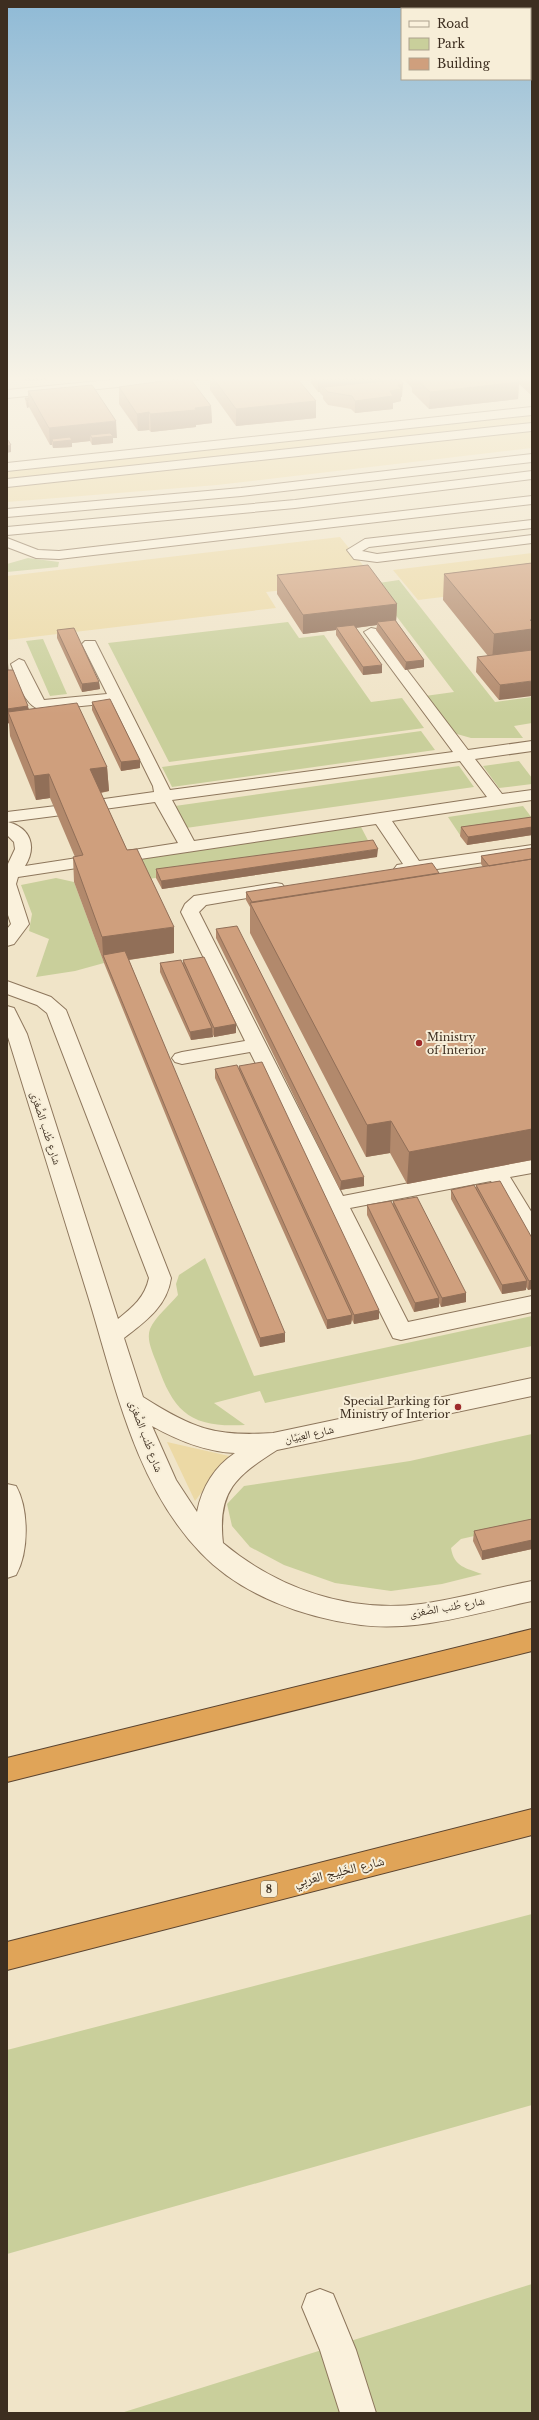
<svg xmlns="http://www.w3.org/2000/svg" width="539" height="2420" font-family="'Libre Baskerville','Noto Naskh Arabic',serif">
	<rect width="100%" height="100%" fill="#f0e4c8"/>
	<path fill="#c9cf9b" d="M28 558 59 562 58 567 7 572V564Z
		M399 580 495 702 532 697V723L514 726 523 738H471L450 732 425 696 454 692 372 584Z
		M288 622 299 638 324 635 371 702 402 698 424 728 169 762 108 643Z
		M43 639 67 694 50 696 26 641Z
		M421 731 435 750 172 787 162 767Z
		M519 761 532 778V784L499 788 483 766Z
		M459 766 474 787 186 828 175 806Z
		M523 806 532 818V824L460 835 448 817Z
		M361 827 372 848 141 880 132 859Z
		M56 878 74 882 104 963 75 971 36 977 49 939 29 931 32 914 21 885Z
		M205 1258 254 1376 532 1316V1346L265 1403 260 1391 214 1403 245 1425C191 1428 174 1413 157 1364 153 1353 146 1340 150 1329 155 1317 170 1305 178 1295L176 1284 179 1275Z
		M532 1434V1523L461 1539 451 1548C454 1567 466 1568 482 1574L442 1584 391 1591 335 1583 284 1565 250 1547 232 1526 227 1504 244 1486 410 1461Z
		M532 1914V2105L7 2254V2050Z
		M532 2284V2413H121Z"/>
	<path fill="#ecd9a5" d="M532 415V448L217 485 7 502V469Z
		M340 537 375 580 266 592 276 608 7 640V576Z
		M532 553V586L418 600 393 570Z
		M167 1442 229 1456 195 1501Z"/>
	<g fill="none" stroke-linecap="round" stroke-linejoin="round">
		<g stroke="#8d765c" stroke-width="2">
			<path id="minor" d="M162 375H205L199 379 7 398V390Z
				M532 407V415L7 471V463Z
				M532 423V431L7 487V479Z
				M532 454V462L241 496 7 517V509L241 488Z
				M532 471V479L295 508 7 535V527L295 500Z
				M532 496V504L59 559 36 558 7 547V538L38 550 59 551Z
				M532 520V528L369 547 362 551 377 554 532 535V543L377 562 354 559 347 550 365 539Z
				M371 628 376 629 468 750 532 741V751L475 759 502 794 532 790V800L392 821 419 861 532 845V855L403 874 397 873 394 869 397 865 403 864 376 824 120 862 114 861 111 857 114 853 178 843 155 802 97 810 91 809 88 805 91 801 97 800 154 792 153 786 112 703 41 710C23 705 18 680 11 664L19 659 24 661 44 700 107 694 82 644 85 641H95L170 790 453 752 364 632ZM460 761 487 797 194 841 172 800Z
				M56 806 62 807 65 811 62 815 8 822C31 828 37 847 25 866L77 858 83 859 86 863 83 867 77 868 18 877 16 884 29 924 14 944 7 946V929L11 924 7 912V866L15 849 14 842 7 835V812Z
				M276 883 282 884 285 888 282 892 206 905 199 912 343 1196 532 1159V1173L510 1177 532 1213V1238L524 1236 491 1181 350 1208 408 1322 532 1296V1312L401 1340 393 1338 250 1052 182 1064 175 1062 172 1058 175 1054 182 1052 245 1041 181 912 185 904 194 896Z
				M7 981 51 997 66 1010 171 1278C167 1306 146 1321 124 1338L143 1397C192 1428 214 1437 273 1433L532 1378V1396L277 1450C236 1476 217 1491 223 1543 278 1589 349 1613 421 1604 458 1599 495 1588 532 1581V1601C475 1613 419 1632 361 1625 304 1618 241 1595 201 1553 135 1485 115 1384 88 1296 61 1209 34 1121 7 1034V1006L14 1008 27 1034 118 1319C133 1307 145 1297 149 1278L47 1013 37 1005 7 994ZM152 1426C177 1440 206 1452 235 1453 214 1467 202 1487 197 1512L176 1480Z
				M7 1484 16 1486C29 1509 29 1552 16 1575L7 1578Z
				M320 2289 333 2294 356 2350 376 2413H340L320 2350 302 2307 307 2294Z"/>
		</g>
		<g stroke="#5b4430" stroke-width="2">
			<path id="highway" d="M532 1629V1651L7 1782V1758Z
				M532 1809V1835L7 1970V1942Z"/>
		</g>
		<use href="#minor" fill="#faf1dc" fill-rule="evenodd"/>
		<use href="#highway" fill="#e0a458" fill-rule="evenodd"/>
	</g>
	<path fill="#b2896c" d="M7 375H51V379L25 381 23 376Z
		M210 375H294L316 401V418L236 426 210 390Z
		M308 375H381V381L402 397H401V401L393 403V409L355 413 351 409 328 405 323 399V396L320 393V392H318L311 383V380L308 377Z
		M400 375H532V396L519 384 518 399 429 409 412 392V388Z
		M179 381 211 406 212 423 196 425V427L151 432 149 430 138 431 119 404V387Z
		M28 391 117 438H113V443L92 445 90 441 72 443V447L53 448 52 445H50L29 407 27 408 26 404 25 398H28Z
		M532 563 499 700 476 672 477 657 488 656 443 600 444 574Z
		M277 575 397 604 396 621 424 660V667L405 670 376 630 377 625 356 628 382 673 363 675 336 635V630L303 634 277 594Z
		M57 630 99 682 100 689 82 692 57 638Z
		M8 670 29 709 107 767 109 791 101 793 174 953 129 960 285 1342 260 1347 104 963 74 882 73 857H75L50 798 36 800 10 736 9 723 7 724Z
		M92 702 140 760V768L121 771 92 710Z
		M532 817V835L467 845 460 836 461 827Z
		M532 848V1160L407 1184 390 1153 366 1157 250 933V907L246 900V892L439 874 483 867 481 864V856Z
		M377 857 162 889 156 878V869Z
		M216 929 364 1186 340 1190 216 938Z
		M183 960 236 1033 214 1037 212 1032 213 1037 191 1040 160 972V963L183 965Z
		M239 1066 379 1310V1319L354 1324 352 1320 351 1324 327 1329 215 1078V1069L239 1070Z
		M500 1181 532 1289 528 1290 526 1287V1290L502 1294 451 1199V1190L476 1189V1185Z
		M393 1201 466 1293V1302L441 1307 439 1303V1307L414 1312 367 1215V1205H393Z
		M532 1519V1549L482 1560 473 1541 474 1531Z"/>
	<path fill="#916f58" d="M7 375H23V376L7 377Z
		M25 375H51V379L25 381Z
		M369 375H381V385L321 387 320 392H318V380Z
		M519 382 518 399 429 409 430 392Z
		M403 384 402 397H401V401L393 403V409L355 413V401L390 391 398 385Z
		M27 401H28L29 407 27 408Z
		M316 401V418L236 426V409Z
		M211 406 212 423 196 425V427L151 432 150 414Z
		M149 412V430L138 431 137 414Z
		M116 421 117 438H113V443L92 445V438L90 435V441L72 443V447L53 448V442L52 439V445H50L49 428Z
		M11 445V452L7 453V446Z
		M397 604 396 623 377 622V625L338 630 336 627V630L303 634V615Z
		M530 620H532V655L492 661 494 634Z
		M424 660V667L405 670 406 662Z
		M8 663 9 678H7V664Z
		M382 665V673L363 675V667Z
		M532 681V696L499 700 500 685Z
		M99 682 100 689 82 692V684Z
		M28 706 30 721 8 712 9 723 7 724V709Z
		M140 760V768L121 771V762Z
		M107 767 109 791 92 794 90 769Z
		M49 774 50 798 36 800 34 776Z
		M532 827V835L467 845 468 837Z
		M378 849 377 857 162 889 161 881Z
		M174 927V953L107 963 103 955 102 937Z
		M236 1024V1033L214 1037V1028Z
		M212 1028 213 1037 191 1040 190 1032Z
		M391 1121 390 1153 366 1157 367 1125Z
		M532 1129V1160L407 1184 409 1152Z
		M364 1177V1186L340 1190 341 1181Z
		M532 1280V1289L528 1290 529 1281Z
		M527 1281 526 1290 502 1294V1285Z
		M466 1293V1302L441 1307 442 1298Z
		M439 1298V1307L414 1312 415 1303Z
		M379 1310V1319L354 1324V1315Z
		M352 1315 351 1324 327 1329V1320Z
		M285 1333V1342L260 1347V1338Z
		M532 1540V1549L482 1560V1551Z"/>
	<path fill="#cf9f7d" stroke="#916f58" d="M211 375H294L316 401 236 409Z
		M314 375H369L318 380Z
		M417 375H511L519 382 430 392 413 376Z
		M524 375H532V383Z
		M177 379 179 381 191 380 211 406 195 408 196 410 150 414 149 412 137 414 119 387Z
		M400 379 403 384 398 385 401 389 390 391 393 396 355 401 352 396 328 392 323 387Z
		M383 380 384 381 323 387V390L321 387Z
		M92 385 116 421 49 428 28 391Z
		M25 398H28V401H27Z
		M110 433 113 436 92 438 90 435Z
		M70 437 72 440 53 442 52 439Z
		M7 440H8L11 445 7 446Z
		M532 563V620H530L532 622V629L494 634 444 574Z
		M368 565 397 604 303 615 277 575Z
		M395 620 424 660 406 662 377 622Z
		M354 625 382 665 363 667 336 627Z
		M74 628 99 682 82 684 57 630Z
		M532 650V681L500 685 477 657Z
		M7 670H13L28 706 7 709Z
		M110 699 140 760 121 762 92 702Z
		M77 703 107 767 90 769 127 850 137 849 174 927 102 937 73 857 83 855 49 774 34 776 8 712Z
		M532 817V827L468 837 461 827Z
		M373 840 378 849 161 881 156 869Z
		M532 848V859L489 866 481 856Z
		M532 859V1129L409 1152 391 1121 367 1125 250 903Z
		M432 863 439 873 252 902 246 892Z
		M237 926 364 1177 341 1181 216 929Z
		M125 951 285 1333 260 1338 103 955Z
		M204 957 236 1024 214 1028 183 960Z
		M181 960 212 1028 190 1032 160 963Z
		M262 1062 379 1310 354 1315 239 1066Z
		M237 1065 352 1315 327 1320 215 1069Z
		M500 1181 532 1238V1280L529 1281 476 1185Z
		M474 1185 527 1281 502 1285 451 1190Z
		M417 1197 466 1293 442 1298 393 1201Z
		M391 1201 439 1298 415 1303 367 1205Z
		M532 1519V1540L482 1551 474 1531Z"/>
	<linearGradient id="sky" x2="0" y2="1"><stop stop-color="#8fbad6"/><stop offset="0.53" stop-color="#f8f3e6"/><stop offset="1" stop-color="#f8f3e6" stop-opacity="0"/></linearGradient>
	<rect width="539" height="714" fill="url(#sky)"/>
	<g fill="#9e2a2b" stroke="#f7eed8" stroke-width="1.5">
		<circle cx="419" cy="1043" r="4"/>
		<circle cx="458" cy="1407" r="4"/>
	</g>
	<g text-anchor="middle" stroke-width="4" stroke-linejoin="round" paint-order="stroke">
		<rect fill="#f7eed8" stroke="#756857" stroke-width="1" x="261" y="1881" width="16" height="16" rx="3"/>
		<g font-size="10" font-weight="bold" fill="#3d2e20">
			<text x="269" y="1893">8</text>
		</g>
		<g font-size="11" fill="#3d2e20" stroke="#f7eed8" text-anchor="start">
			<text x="427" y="1041">Ministry<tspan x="427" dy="13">of Interior</tspan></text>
			<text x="450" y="1405" text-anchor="end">Special Parking for<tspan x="450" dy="13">Ministry of Interior</tspan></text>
		</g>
		<g font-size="11" fill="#3d2e20" stroke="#f7eed8">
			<text transform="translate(46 1128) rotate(72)" y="4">شارع طُنب الصُّغرَى</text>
			<text transform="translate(309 1434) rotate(-12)" y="4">شارع العِبَيَّان</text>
			<text transform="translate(146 1436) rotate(69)" y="4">شارع طُنب الصُّغرَى</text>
			<text transform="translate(447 1607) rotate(-10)" y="4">شارع طُنب الصُّغرَى</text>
		</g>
		<g font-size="13" fill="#3d2e20" stroke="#f7eed8">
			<text transform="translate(339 1871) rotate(-14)" y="5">شارع الخَلِيج العَربِي</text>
		</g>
	</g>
	<rect width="539" height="2420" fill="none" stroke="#3d2e20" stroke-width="16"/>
	<rect x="401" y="8" width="130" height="72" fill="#f7eed8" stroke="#ada18e"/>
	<rect x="409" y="21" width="20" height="6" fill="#faf1dc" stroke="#ada18e"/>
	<text x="437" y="28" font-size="12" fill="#3d2e20">Road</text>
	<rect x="409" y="38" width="20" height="12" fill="#c9cf9b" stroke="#ada18e"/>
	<text x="437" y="48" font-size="12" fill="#3d2e20">Park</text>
	<rect x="409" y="58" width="20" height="12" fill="#cf9f7d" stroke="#ada18e"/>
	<text x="437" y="68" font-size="12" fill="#3d2e20">Building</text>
</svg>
